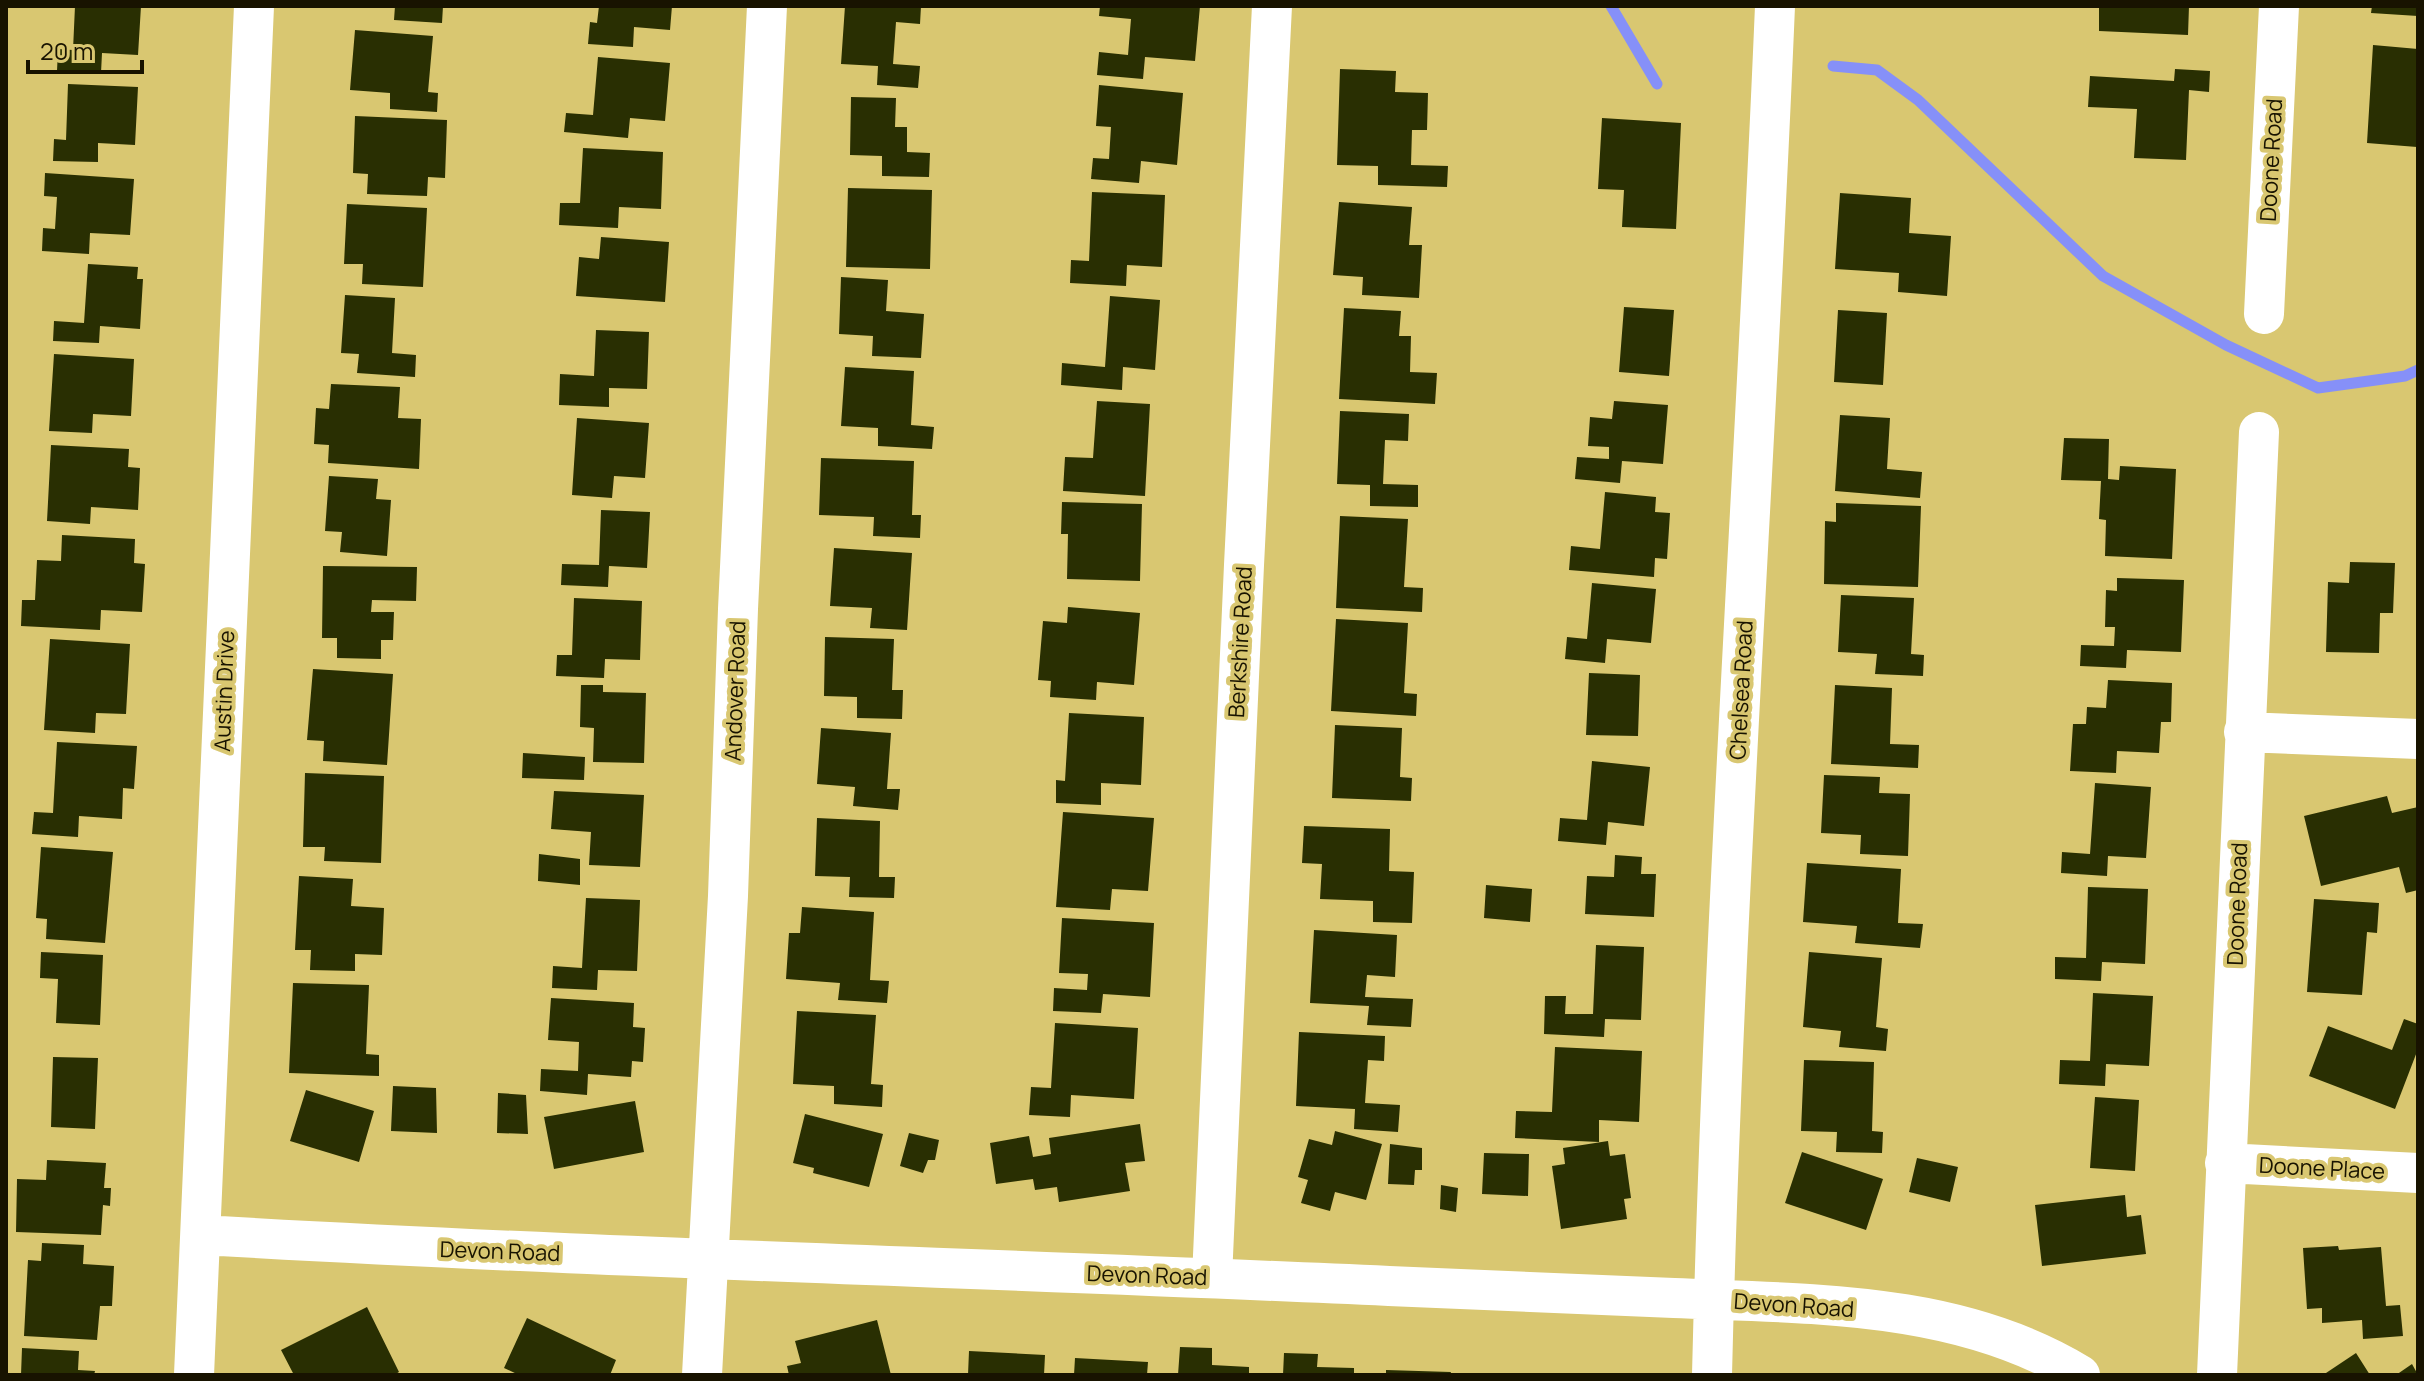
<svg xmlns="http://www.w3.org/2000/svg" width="2424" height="1381" font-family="Manrope,sans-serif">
	<rect width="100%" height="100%" fill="#d9c771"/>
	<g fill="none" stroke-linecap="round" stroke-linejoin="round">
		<path stroke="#8690f8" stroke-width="11" d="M1611 6 1657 84
			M1833 66 1877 70 1918 100 2103 276 2226 345 2318 388 2405 376 2418 370"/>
	</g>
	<path fill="#292f02" d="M75 6H141L138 55 102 53 101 73 57 71 58 49 73 50Z
		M395 6H443L442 23 394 20Z
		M599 6H672L670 30 634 27 633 47 588 44 590 22 597 23Z
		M845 6H921L920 24 896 22 893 64 920 66 918 88 877 85 878 66 841 64Z
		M1100 6H1200L1195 61 1145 57 1143 79 1097 75 1099 52 1128 55 1131 19 1099 16Z
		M2099 6H2189L2188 35 2099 31Z
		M2372 6H2418V16L2371 13Z
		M355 30 433 36 428 92 438 93 437 112 390 109V93L350 90Z
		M2373 45 2418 49 2417 147 2367 143Z
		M598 57 670 63 665 121 630 118 628 138 564 132 566 113 593 115Z
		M1340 69 1396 71 1395 92 1428 93 1427 130H1412L1411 165 1448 166 1447 187 1378 185V166L1337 165Z
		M2175 69 2210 71 2209 92 2189 90 2186 160 2134 158 2137 109 2088 107 2090 76 2174 81Z
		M68 84 138 87 135 145 98 143V162L53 161 54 139 66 140Z
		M1099 85 1183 93 1177 165 1141 161 1139 183 1091 179 1093 158 1109 159 1111 127 1096 126Z
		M851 97 896 98 895 127H907V152L930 153 929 177 882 176V156L850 155Z
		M355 116 447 120 445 178 428 177 427 196 367 194 368 174 353 173Z
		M1602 118 1681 123 1676 229 1622 227 1624 190 1598 189Z
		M583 148 663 152 661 209 619 207 618 228 559 225 560 203H580Z
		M45 173 134 179 130 235 90 233 89 254 42 251 43 228 55 229 57 197 44 196Z
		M848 188 932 190 930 269 846 267Z
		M1092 192 1165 195 1162 267 1127 265 1126 286 1070 283 1071 260 1089 261Z
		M1840 193 1911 198 1909 233 1951 236 1947 296 1898 292 1899 273 1835 269Z
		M1339 202 1412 207 1409 245H1422L1419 298 1362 295 1363 277 1333 275Z
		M347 204 427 208 423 287 362 284 363 264H344Z
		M601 237 669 242 665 302 576 296 579 257 599 259Z
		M88 264 138 267 137 279H143L140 329 100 326 99 343 53 341 54 321 84 323Z
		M841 277 888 280 886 311 924 314 921 358 872 356 873 336 839 334Z
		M345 295 395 298 392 353 416 355 415 377 357 373 359 354 341 353Z
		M1110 296 1160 300 1155 370 1123 367 1122 390 1061 385 1062 363 1105 367Z
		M1624 307 1674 310 1669 376 1619 372Z
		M1344 308 1401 311 1399 336H1411L1410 372 1437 373 1435 404 1339 399Z
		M1838 310 1887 313 1883 385 1834 382Z
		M596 330 649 332 647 389 609 388V407L559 405 560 374 594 376Z
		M54 354 134 359 131 416 93 414 92 433 49 431Z
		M845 367 914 371 911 425 934 427 932 449 878 446V428L841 426Z
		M331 384 400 387 398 418 421 419 419 469 328 463 329 445 314 444 316 408 329 409Z
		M1097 401 1150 404 1145 496 1063 491 1065 457 1093 458Z
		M1614 401 1668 405 1663 464 1622 461 1620 483 1575 479 1577 457 1609 459V447L1588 446 1590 417 1612 419Z
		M1340 411 1409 414 1408 441 1385 440 1383 484 1418 485V507L1370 506V485L1337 484Z
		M1840 415 1890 418 1887 469 1922 472 1920 498 1835 491Z
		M577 418 649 423 645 478 614 476 612 498 572 495Z
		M2064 438 2109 439 2108 479 2119 480 2120 466 2176 469 2172 559 2105 556 2106 520 2099 519 2101 481 2061 480Z
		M51 445 129 449 128 467 140 468 138 510 91 507 90 524 47 521Z
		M821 458 914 461 912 515H921L920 538 873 536 874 517 819 515Z
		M329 476 378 479 376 499 391 500 387 556 340 552 342 532 325 531Z
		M1605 492 1656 497 1655 512 1670 513 1667 559 1655 558 1654 577 1569 570 1571 546 1600 549Z
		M1062 502 1142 504 1140 581 1067 579 1068 534H1061Z
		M1836 503 1921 506 1918 587 1824 584 1825 521 1836 522Z
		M601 510 650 512 647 568 609 566 608 587 561 585 562 564 599 565Z
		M1340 516 1408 519 1404 587 1423 588 1422 612 1336 608Z
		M62 535 135 539 134 563 145 564 142 612 101 610 100 630 21 626 22 600H35L37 560 61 561Z
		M834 548 912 553 907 630 870 628 872 608 830 606Z
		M2350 562 2395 563 2393 613H2380L2379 653 2326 652 2328 582 2349 583Z
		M323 566 417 567 416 601 372 600 371 612H394L393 640H381V659L337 658V638H322Z
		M2117 578 2184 580 2181 652 2127 650 2126 668 2080 666 2081 645 2114 646 2115 627H2105L2106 590 2117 591Z
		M1592 583 1656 589 1651 643 1607 639 1605 663 1565 659 1567 637 1587 639Z
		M1841 595 1914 598 1911 654 1924 655 1923 676 1875 674 1877 654 1838 652Z
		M574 598 642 601 640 660 605 659 604 678 556 676 557 655H572Z
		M1068 607 1140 613 1134 685 1097 682 1096 700 1050 697 1051 681 1038 680 1043 621 1067 623Z
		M1336 619 1408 623 1404 693 1417 694 1416 716 1331 711Z
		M825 637 894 639 892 690H903L902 719 857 718V697L824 696Z
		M50 639 130 644 126 714 96 713 95 733 44 730Z
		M313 669 393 674 387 765 323 761 324 741 307 740Z
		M1589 673 1640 675 1638 736 1586 735Z
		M2108 680 2172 683 2171 722H2161L2159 753 2117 751 2116 773 2070 771 2073 724H2086L2087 707 2106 708Z
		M581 685H603V692L646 693 644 763 593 762 594 728 580 727Z
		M1835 685 1892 688 1890 744 1919 745 1918 768 1831 764Z
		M1069 713 1144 717 1141 785 1101 783V805L1056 803V780L1065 781Z
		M1335 725 1402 728 1400 777 1412 778 1411 801 1332 798Z
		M821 728 891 733 887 789H900L898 810 853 806 855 787 817 784Z
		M57 742 137 746 134 789 123 788 122 819 79 816 78 837 32 834 34 812 53 813Z
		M523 753 585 757 584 780 522 778Z
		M1592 761 1650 767 1644 826 1608 822 1606 845 1558 841 1560 818 1587 820Z
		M305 773 384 776 381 863 324 861 325 847H303Z
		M1824 775 1880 777 1879 793 1910 794 1908 856 1860 854 1861 835 1821 833Z
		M2095 783 2151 787 2146 858 2108 856 2107 876 2061 873 2062 852 2090 854Z
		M554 791 644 795 640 867 589 865 591 832 551 829Z
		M2387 796 2392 813 2418 807V890L2406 893 2399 867 2321 886 2304 816Z
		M1063 812 1154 818 1148 891 1112 889 1110 910 1056 907Z
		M817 818 880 821 879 877H895L894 898 849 897 850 877 815 876Z
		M1304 826 1390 829 1389 871 1414 872 1412 923 1373 922V901L1320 899 1322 864 1302 863Z
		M41 847 113 852 105 943 46 939 47 919 36 918Z
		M539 854 580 859V885L538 881Z
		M1615 855 1642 857 1641 874H1656L1654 917 1585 914 1587 876 1614 877Z
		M1807 863 1901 869 1898 923 1923 924 1920 948 1855 943 1857 926 1803 922Z
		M299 876 353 879 351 906 384 908 382 955 355 954V971L310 970 311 950H295Z
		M1486 885 1532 889 1530 922 1484 918Z
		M2088 887 2148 889 2145 964 2102 962 2101 981 2055 979V957L2086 958Z
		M586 898 640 900 637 971 598 970 597 990 552 988 553 966 582 968Z
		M2314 899 2379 903 2377 933 2367 932 2362 995 2307 992Z
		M802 907 874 912 870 980 889 981 887 1003 838 1000 840 983 786 979 789 933H800Z
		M1062 918 1154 923 1150 997 1103 994 1101 1013 1053 1011 1054 988 1087 990 1088 974 1059 973Z
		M1314 930 1397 935 1395 977 1367 975 1365 997 1413 999 1411 1027 1367 1025 1369 1006 1310 1003Z
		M1596 945 1644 947 1641 1020 1605 1019 1604 1037 1544 1034 1545 996H1566L1565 1014H1593Z
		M41 952 103 955 100 1025 56 1023 58 979 40 978Z
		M1809 952 1882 958 1876 1027 1888 1029 1886 1051 1839 1047 1841 1031 1803 1027Z
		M293 983 369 985 366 1054 379 1055V1076L289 1073Z
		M2093 993 2153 996 2149 1066 2106 1064 2105 1086 2059 1084 2060 1060 2090 1061Z
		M551 998 634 1003 633 1027 645 1028 643 1062 632 1061 631 1077 588 1074 587 1095 540 1091 541 1069 578 1071 579 1042 548 1040Z
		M797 1011 876 1015 871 1084 883 1085 882 1107 834 1104V1086L793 1084Z
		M2404 1019 2418 1024V1049L2395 1109 2309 1076 2328 1026 2392 1050Z
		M1055 1023 1138 1028 1134 1099 1071 1095 1070 1117 1029 1115 1031 1087 1051 1088Z
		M1299 1032 1385 1036 1384 1061 1368 1060 1365 1103 1400 1105 1398 1132 1354 1129 1355 1109 1296 1106Z
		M1555 1047 1642 1051 1639 1122 1599 1120V1142L1515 1138 1516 1111 1552 1112Z
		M53 1057 98 1058 95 1129 51 1127Z
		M1804 1060 1874 1062 1872 1131 1883 1132 1882 1153 1836 1152 1837 1132 1801 1131Z
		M393 1086 436 1088 437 1133 391 1131Z
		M306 1090 374 1111 359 1162 290 1141Z
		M498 1093 526 1095 528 1134 497 1133Z
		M2095 1097 2139 1100 2135 1171 2090 1168Z
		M635 1101 644 1152 554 1169 544 1117Z
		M805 1114 883 1134 869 1187 813 1173 814 1168 793 1163Z
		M1140 1124 1145 1161 1125 1163 1130 1191 1059 1202 1057 1187 1035 1190 1033 1179 996 1184 990 1143 1029 1136 1033 1157 1051 1154 1049 1138Z
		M1335 1131 1382 1144 1366 1200 1335 1192 1330 1211 1301 1203 1308 1180 1298 1177 1309 1139 1332 1145Z
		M909 1133 939 1140 935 1160H928L923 1173 900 1166Z
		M1608 1141 1610 1156 1625 1154 1631 1198 1624 1199 1627 1219 1561 1229 1552 1166 1565 1164 1563 1148Z
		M1390 1144 1422 1148V1170H1415L1414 1185 1388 1184Z
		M1802 1152 1883 1179 1866 1230 1785 1203Z
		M1484 1153 1529 1154 1528 1196 1482 1194Z
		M1917 1158 1958 1167 1950 1202 1909 1192Z
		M47 1160 106 1163 104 1188H111L110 1206 103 1205 101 1235 16 1232 17 1179 46 1180Z
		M1441 1185 1458 1188 1456 1212 1440 1209Z
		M2125 1195 2127 1217 2141 1215 2146 1254 2042 1266 2035 1205Z
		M42 1243 84 1245 83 1264 114 1266 112 1306H100L97 1340 24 1336 28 1260 41 1261Z
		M2338 1246 2339 1250 2381 1247 2386 1306 2400 1305 2403 1336 2363 1339 2362 1320 2322 1323V1308L2307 1309 2303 1248Z
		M367 1307 399 1372 394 1375H294L281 1350Z
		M527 1318 616 1360 610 1375H519L504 1368Z
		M877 1320 891 1375H789L787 1366 801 1363 795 1341Z
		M1180 1347 1212 1348V1365L1249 1367V1375H1178Z
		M22 1348 79 1351 78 1370 95 1371 94 1375H21Z
		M969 1351 1045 1355 1044 1375H968Z
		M1284 1353 1318 1354 1317 1367 1354 1368V1375H1283Z
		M2356 1353 2370 1375H2323Z
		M1075 1358 1148 1362 1147 1375H1074Z
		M2412 1364 2418 1375H2396Z
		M1386 1370 1451 1372 1450 1375H1386Z"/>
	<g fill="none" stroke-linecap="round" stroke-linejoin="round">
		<path stroke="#fff" stroke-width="40" d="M2264 314 2279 6
			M2244 732 2418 739
			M2225 1163 2418 1173
			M202 1235C597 1258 994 1268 1389 1286 1484 1290 1579 1294 1674 1298 1812 1304 1959 1301 2080 1375
			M1212 1278 1244 565 1272 6
			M194 1375 254 6
			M702 1375 728 896 738 609 767 6
			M1712 1375C1723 918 1756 462 1775 6
			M2217 1375 2259 432"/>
	</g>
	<g text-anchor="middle" stroke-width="8" stroke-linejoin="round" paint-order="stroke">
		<g font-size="22" fill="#181300" stroke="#d9c771">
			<text transform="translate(2271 160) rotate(-87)" y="8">Doone Road</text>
			<text transform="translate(1240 642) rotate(-87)" y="8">Berkshire Road</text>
			<text transform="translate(1741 690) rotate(-87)" y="8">Chelsea Road</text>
			<text transform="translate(224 691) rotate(-88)" y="8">Austin Drive</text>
			<text transform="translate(735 691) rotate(-88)" y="8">Andover Road</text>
			<text transform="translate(2237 904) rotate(-88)" y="8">Doone Road</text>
			<text transform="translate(2322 1168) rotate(3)" y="8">Doone Place</text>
			<text transform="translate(500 1251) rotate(2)" y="8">Devon Road</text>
			<text transform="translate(1147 1275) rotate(2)" y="8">Devon Road</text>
			<text transform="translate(1794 1305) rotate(4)" y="8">Devon Road</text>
		</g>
	</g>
	<rect width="2424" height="1381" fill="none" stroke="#181300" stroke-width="16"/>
	<path d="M28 60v12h114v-12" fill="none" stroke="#181300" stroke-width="4"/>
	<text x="40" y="60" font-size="24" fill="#181300" stroke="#d9c771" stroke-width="6" paint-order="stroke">20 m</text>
</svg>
